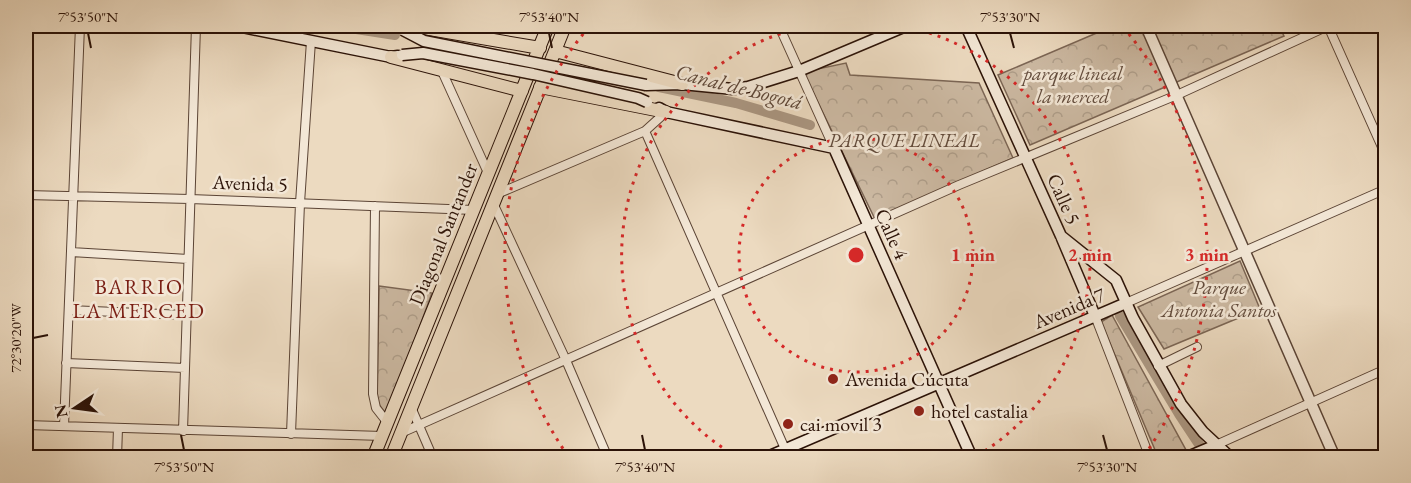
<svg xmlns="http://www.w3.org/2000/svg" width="1411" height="483" font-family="'EB Garamond',serif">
	<defs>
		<pattern id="park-crowns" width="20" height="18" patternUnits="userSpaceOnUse" patternTransform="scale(1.5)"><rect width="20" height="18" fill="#cbb8a1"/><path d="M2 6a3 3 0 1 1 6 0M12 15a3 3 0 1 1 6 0" fill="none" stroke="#ae9d89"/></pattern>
	</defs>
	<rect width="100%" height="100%" fill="#ecdac0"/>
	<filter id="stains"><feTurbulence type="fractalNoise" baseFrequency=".00333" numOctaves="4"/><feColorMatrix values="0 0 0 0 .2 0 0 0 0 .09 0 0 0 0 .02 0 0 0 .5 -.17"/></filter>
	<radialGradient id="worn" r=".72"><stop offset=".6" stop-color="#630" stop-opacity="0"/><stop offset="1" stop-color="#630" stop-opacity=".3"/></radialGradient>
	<path fill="url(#park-crowns)" stroke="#7b6554" stroke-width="1.5" d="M1113 26H1279L1284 36 1030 145 998 75Z
		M846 63 850 75 979 83 1013 158 875 219 803 72Z
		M1240 261 1260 309 1164 349 1138 307Z
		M379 286 432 293 387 415 377 402Z
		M1112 315 1186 450 1169 457H1158L1101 322Z"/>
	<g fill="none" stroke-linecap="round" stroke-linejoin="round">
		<path stroke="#aa9681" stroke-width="10" d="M337 26 395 35
			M659 87 736 103 810 125
			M1120 316 1179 414 1208 458"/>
		<g stroke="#5b4435" stroke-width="10">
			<path id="minor" d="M779 26 834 148
				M1328 26 1386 156
				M441 69 489 175
				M645 131 789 458
				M497 194 645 131 666 112
				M26 195 190 199 474 210
				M493 203 565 358 608 458
				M375 206 373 394 376 408 387 422
				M71 252 188 259
				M1126 303 1386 189
				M69 310 186 315
				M1095 316 1150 458
				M66 363 185 368
				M1158 366 1197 347
				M411 407 433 458
				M26 425 382 436
				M64 426 80 26
				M183 431 196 26
				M401 433 959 185 1177 95 1328 26
				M291 434 300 203 311 41
				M1216 445 1386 369
				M117 458 118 428"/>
		</g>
		<g stroke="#5b4435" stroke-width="13">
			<path id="tertiary" d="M1146 26 1335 458"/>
		</g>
		<g stroke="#2b1207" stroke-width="13">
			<path id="secondary" d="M237 26 391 57 398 56
				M966 26 1061 236 1095 316
				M646 85 682 84 733 89 748 87 799 71 906 26
				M659 108 666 112 834 148 972 458
				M1061 236 1116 280 1133 318 1181 404 1203 432 1231 458
				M765 458 1126 303
				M1185 458 1216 445"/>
		</g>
		<g stroke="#2b1207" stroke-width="14">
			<path id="primary" d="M412 26 540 48
				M555 51 682 84
				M391 57 522 91
				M540 87 666 112
				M373 458 548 26
				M391 458 565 26"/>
		</g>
		<use href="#minor" stroke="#f3e7d6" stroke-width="8"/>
		<use href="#tertiary" stroke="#f3e7d6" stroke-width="10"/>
		<use href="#secondary" stroke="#f3e7d6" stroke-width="10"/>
		<use href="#primary" stroke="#ecdac0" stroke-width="12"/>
		<g stroke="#2b1207" stroke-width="13" stroke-linecap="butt">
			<path id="secondary-bridge" d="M403 30 424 41 646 85
				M402 55 423 53 533 74 638 98 647 102"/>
		</g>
		<use href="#secondary-bridge" stroke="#f3e7d6" stroke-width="10"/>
	</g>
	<path fill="none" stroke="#2b1207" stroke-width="2" d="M88 33 91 48M549 33 552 48M1010 33 1014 48M33 338 48 335M181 435 184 450M642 435 645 450M1103 435 1107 450"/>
	<g fill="none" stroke="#d62828" stroke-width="3" stroke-dasharray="3 6">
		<circle cx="856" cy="255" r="117"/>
		<path d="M737 457A234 234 0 0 1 809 26M903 26A234 234 0 0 1 975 457"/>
		<path d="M568 456A351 351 0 0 1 589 27M1123 27A351 351 0 0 1 1144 456"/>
	</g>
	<g fill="#8f2418" stroke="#f3e7d6" stroke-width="2">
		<circle cx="833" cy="379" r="6"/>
		<circle cx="919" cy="411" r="6"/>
		<circle cx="788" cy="424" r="6"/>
	</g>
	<g text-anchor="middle" stroke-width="5" stroke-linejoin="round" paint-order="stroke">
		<g font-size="20" font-style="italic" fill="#634c3d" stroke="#f3e7d6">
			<text x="1073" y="80">parque lineal<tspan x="1073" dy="23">la merced</tspan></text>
			<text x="904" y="147">PARQUE LINEAL</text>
			<text x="1219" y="294">Parque<tspan x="1219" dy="23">Antonia Santos</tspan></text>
		</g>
		<g font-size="20" fill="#2b1207" stroke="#f3e7d6">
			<text transform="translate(250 183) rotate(2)" y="7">Avenida 5</text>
			<text transform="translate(1064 199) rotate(66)" y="7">Calle 5</text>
			<text transform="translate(443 234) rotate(-68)" y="7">Diagonal Santander</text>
			<text transform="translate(892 234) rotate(66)" y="7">Calle 4</text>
			<text transform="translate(1069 308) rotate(-23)" y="7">Avenida 7</text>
		</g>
		<g font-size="20" fill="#2b1207" stroke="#f3e7d6" text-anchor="start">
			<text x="845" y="386">Avenida Cúcuta</text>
			<text x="931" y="418">hotel castalia</text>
			<text x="800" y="431">cai movil 3</text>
		</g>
		<g font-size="21" font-style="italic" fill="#5e4738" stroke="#f3e7d6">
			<text transform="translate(739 87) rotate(14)" y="7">Canal de Bogotá</text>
		</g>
		<g font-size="21" letter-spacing="1.5" fill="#7a1f14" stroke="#f3e7d6">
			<text x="139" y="294">BARRIO<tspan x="139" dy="24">LA MERCED</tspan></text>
		</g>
	</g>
	<circle cx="856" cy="255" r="9" fill="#d62828" stroke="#f3e7d6" stroke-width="3"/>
	<g font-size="18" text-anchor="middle" font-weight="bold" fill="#d62828" stroke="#f3e7d6" stroke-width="5" stroke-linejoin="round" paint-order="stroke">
		<text x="973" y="261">1 min</text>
		<text x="1090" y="261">2 min</text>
		<text x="1207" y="261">3 min</text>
	</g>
	<rect width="1411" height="483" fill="none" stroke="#ecdac0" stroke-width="66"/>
	<g transform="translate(75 408) rotate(257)" stroke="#f3e7d6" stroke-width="4.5" paint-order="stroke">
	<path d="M0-4.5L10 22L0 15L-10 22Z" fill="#2b1207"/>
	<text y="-9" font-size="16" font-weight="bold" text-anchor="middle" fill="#2b1207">N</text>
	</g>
	<rect x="33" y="33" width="1345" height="417" fill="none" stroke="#2b1207" stroke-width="2"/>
	<g font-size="15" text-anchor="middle" fill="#2b1207">
		<text x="88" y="22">7°53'50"N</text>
		<text x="549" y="22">7°53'40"N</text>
		<text x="1010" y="22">7°53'30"N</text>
		<text transform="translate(16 338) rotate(-90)" y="5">72°30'20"W</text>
		<text x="184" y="472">7°53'50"N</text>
		<text x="645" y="472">7°53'40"N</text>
		<text x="1107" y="472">7°53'30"N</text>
	</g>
	<rect width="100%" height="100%" filter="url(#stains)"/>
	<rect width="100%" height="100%" fill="url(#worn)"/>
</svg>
